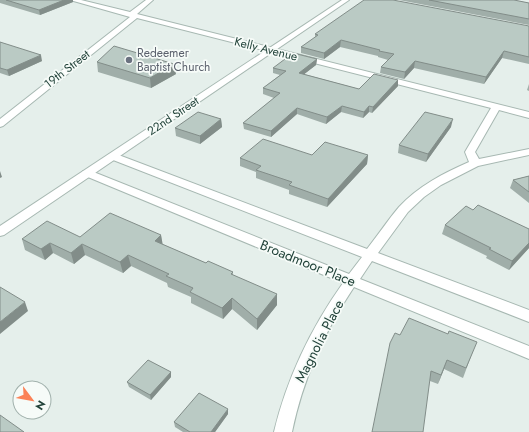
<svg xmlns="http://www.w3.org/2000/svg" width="529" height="432" font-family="Jost,sans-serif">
	<rect width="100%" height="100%" fill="#e5efeb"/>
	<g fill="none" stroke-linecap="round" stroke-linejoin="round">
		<g stroke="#a7b8b2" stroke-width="2">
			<path id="minor" d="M70 0H81L130 12 146 0H153L137 14 529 112V118L499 110 475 152 479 159 529 149V155L478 166 441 185 424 197 408 212 378 253 529 310V322L372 261 360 279 529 346V359L354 287C324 332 303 379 292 432H274C287 378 311 328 343 283L83 175 82 173 83 171H91L349 274 362 257 108 158 107 156 112 153 116 154 367 249C378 235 388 220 399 207 418 186 444 173 469 162L465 152 491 108 137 18 3 126 0 127V119L130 17Z"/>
		</g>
		<g stroke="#a7b8b2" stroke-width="2">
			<path id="tertiary" d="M342 0H349L4 235 0 236V226Z"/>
		</g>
		<use href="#minor" fill="#fff" fill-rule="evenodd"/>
		<use href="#tertiary" fill="#fff" fill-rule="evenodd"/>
	</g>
	<path fill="#a0aea9" d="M0 0H73V2L40 15 0 3Z
		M399 0H514L529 3V25Z
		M529 26V64L502 58 484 84 414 68 404 79 380 73 381 67 388 60 378 57V56L340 47 324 59 301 53V47L315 38V34Z
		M0 42 42 61 9 76 0 73Z
		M317 59 316 65 304 74 359 89 398 80V86L372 113 369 112 363 118 341 112 326 124 297 114 271 137 244 129 243 123 274 98 263 94V88L280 75 273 73V68Z
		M97 62 176 74 151 88 98 72Z
		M529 84V91L527 90Z
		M221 119 222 127 200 144 176 136 175 128Z
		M451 127 426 162 398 153 399 145Z
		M312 155H368L367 164 327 207 289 194V190L256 178V172L240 166V158Z
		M529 176V203L510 188 513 180Z
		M473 210 529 229V248L509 270 486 258 487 256 442 234 445 225Z
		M161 235 162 244 206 263 233 272V275L277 305 257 330 232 309 223 319 191 303V297L168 287 167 283 131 266 123 273 85 255 74 264 53 253 45 260 25 250 22 239 80 237Z
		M400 335 473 351 463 378 444 369 438 384 430 381Z
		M171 372V377L151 400 129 387 127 382Z
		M228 414 215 432H183L175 427 174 422Z"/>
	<path fill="#828d89" d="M64 0H73V2L40 15 39 10Z
		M341 40 340 47 324 59V53Z
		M504 51 502 58 484 84 486 77Z
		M41 55 42 61 9 76 7 70Z
		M317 59 316 65 298 79 299 73Z
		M415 61 414 68 404 79 405 72Z
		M174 64 176 74 151 88 150 78Z
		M398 80V86L372 113 373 107Z
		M342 106 341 112 326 124 327 117Z
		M369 106V112L363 118 364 112Z
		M297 108V114L271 137V131Z
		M221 119 222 127 200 144V136Z
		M453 119 451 127 426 162 428 154Z
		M368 155 367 164 327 207 328 199Z
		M0 171 2 177 0 178Z
		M161 235 163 246 155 241Z
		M50 243 53 253 45 260 41 249Z
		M529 243V248L509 270 512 261Z
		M82 244 85 255 74 264 71 253Z
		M128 255 131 266 123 273 120 262Z
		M277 294V305L257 330V319Z
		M232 298V309L223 319 222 308Z
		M25 302 28 311 0 334V322Z
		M447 360 444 369 438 384 441 375Z
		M171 372V377L151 400 150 395Z
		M228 409V414L215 432H211Z"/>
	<path fill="#bacac4" stroke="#828d89" d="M6 0H64L39 10Z
		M364 0H393L529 26V57L504 51 486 77 415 61 405 72 381 67 394 54 379 51 380 50 341 40 324 53 301 47 318 35 315 34Z
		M429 0H514L529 3V19Z
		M0 42 41 55 7 70 0 68Z
		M114 46 174 64 150 78 97 62Z
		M293 53 317 59 299 73 359 89 374 74 398 80 373 107 369 106 364 112 342 106 327 117 297 108 271 131 243 123 280 93 263 88 286 71 273 68Z
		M198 112 221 119 200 136 175 128Z
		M425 112 453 119 428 154 399 145Z
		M263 139 312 155 325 142 368 155 328 199 289 185 292 182 256 170 261 166 240 158Z
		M529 176V192L513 180Z
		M478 205 529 229V243L512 261 489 249 491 248 445 225 466 206 473 210Z
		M110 213 161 235 155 241 206 263 208 261 233 272 231 274 277 294 257 319 232 298 222 308 190 292 193 288 166 276 169 274 128 255 120 262 82 244 71 253 50 243 41 249 22 239 47 221 80 237Z
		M0 287 25 302 0 322Z
		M409 318 448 334 449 331 477 342 466 368 447 360 441 375 431 371 423 432H372L390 343 395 333 400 335Z
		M148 360 171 372 150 395 127 382Z
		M199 393 228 409 211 432H190L174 422Z
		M0 415 24 432H0Z"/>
	<circle fill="#6b7280" stroke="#f6fbf8" stroke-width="1.5" cx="129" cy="60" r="4"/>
	<g text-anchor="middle" stroke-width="3.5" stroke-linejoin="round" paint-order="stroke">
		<g font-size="12" fill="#22433a" stroke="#f6fbf8">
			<text transform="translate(266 49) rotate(14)" y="4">Kelly Avenue</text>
			<text transform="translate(67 69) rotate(-38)" y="4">19th Street</text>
			<text transform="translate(173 116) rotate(-34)" y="4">22nd Street</text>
		</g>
		<g font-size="12" fill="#5b616d" stroke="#f6fbf8" text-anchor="start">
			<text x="137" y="57">Redeemer<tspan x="137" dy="14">Baptist Church</tspan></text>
		</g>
		<g font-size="14" fill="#22433a" stroke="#f6fbf8">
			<text transform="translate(308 263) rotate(22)" y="5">Broadmoor Place</text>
			<text transform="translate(319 341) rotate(-63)" y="5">Magnolia Place</text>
		</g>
	</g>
	<g transform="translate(32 400) rotate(122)"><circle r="19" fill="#f6fbf8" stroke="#a1b1ac"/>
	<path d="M0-3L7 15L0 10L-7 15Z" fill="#fb8257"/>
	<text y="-6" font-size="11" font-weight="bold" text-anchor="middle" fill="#22433a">N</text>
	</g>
</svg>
